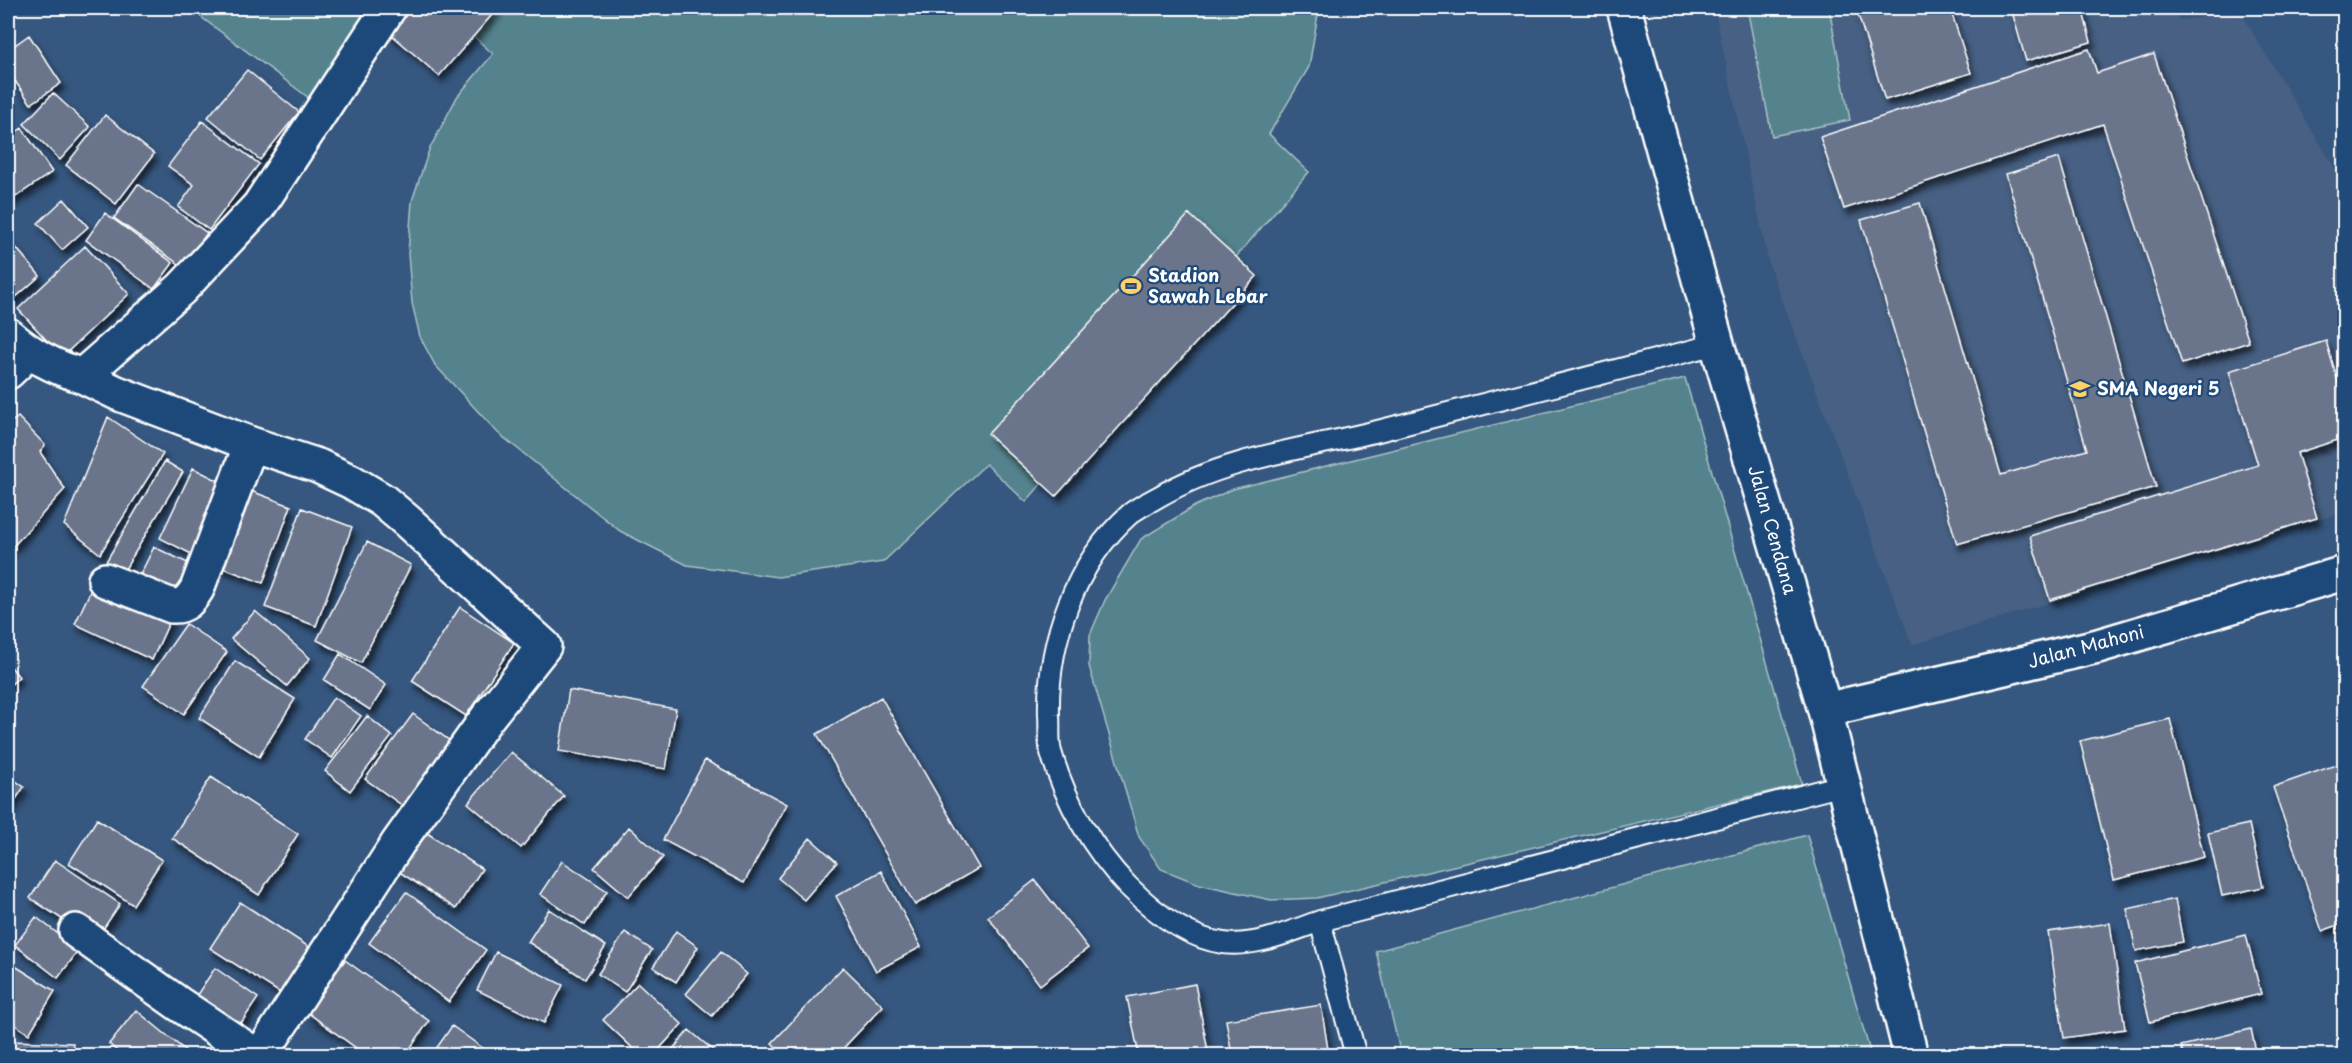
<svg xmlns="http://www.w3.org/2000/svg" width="2352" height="1063" font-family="'Playpen Sans',sans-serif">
	<defs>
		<filter id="shadow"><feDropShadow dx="3.5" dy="6" stdDeviation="3" flood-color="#0009"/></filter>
	</defs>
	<rect width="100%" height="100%" fill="#36577f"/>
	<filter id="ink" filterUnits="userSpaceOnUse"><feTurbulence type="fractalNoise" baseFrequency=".0167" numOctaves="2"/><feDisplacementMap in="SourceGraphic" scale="12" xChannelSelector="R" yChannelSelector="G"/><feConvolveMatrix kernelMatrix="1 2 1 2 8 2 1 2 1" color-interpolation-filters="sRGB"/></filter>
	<g filter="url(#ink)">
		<path fill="#466083" d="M1714 8H2173L2179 20 2241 13 2344 183V512L1912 645 1769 265Z"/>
		<path fill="#54838d" stroke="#aac1c6" stroke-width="1.5" d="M189 8H379L309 98Z
			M443 8H1319L1309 67 1269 134 1309 172 1026 502 986 464 883 562 778 577 687 565 620 531 498 433 435 365 420 337 412 303 408 254 412 201 429 150 457 97 493 54Z
			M1747 8H1829L1850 120 1772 136Z
			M1685 378 1802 784 1317 898 1271 900 1199 884 1161 869 1139 837 1089 666 1090 635 1105 600 1141 539 1195 506 1233 489Z
			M1807 835 1871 1055H1401L1376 951Z"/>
		<path fill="#6b748c" stroke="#fff" stroke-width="1.5" filter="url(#shadow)" d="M401 8H498L439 76 384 28Z
			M1856 8H1950L1971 73 1885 100Z
			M2011 8H2082L2091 42 2026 61Z
			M29 35 61 83 31 104 8 71V50Z
			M2089 49 2097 73 2154 54 2249 342 2182 364 2103 124 1844 209 1820 137Z
			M247 70 299 112 260 160 208 117Z
			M53 93 90 127 60 160 24 124Z
			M105 115 154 154 116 204 66 165Z
			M202 121 259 164 209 230 178 207 194 185 168 166Z
			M22 128 52 172 8 202V138Z
			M2059 158 2156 487 1957 544 1861 220 1920 203 2001 475 2087 450 2006 174Z
			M138 184 207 233 183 267 114 218Z
			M64 199 88 227 62 250 38 223Z
			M105 213 173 263 154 289 86 240Z
			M1189 214 1257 276 1056 496 988 434Z
			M8 238 40 276 8 304Z
			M85 246 129 294 62 357 18 309Z
			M2326 341 2344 402V438L2297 453 2317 518 2050 600 2030 536 2258 465 2229 371Z
			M18 417 45 445 40 452 65 489 8 552V422L10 423Z
			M108 417 163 454 100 554 64 525Z
			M165 461 183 472 121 576 104 565Z
			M193 468 233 488 199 558 160 538Z
			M243 488 291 506 263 583 215 565Z
			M302 508 352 527 316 626 265 607Z
			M367 542 411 565 361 663 317 640Z
			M154 547 192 565 174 602 136 583Z
			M95 581 172 616 152 660 75 624Z
			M460 607 514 643 466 716 412 681Z
			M255 611 310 658 287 686 231 639Z
			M186 624 227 652 184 714 143 686Z
			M340 654 386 685 370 710 324 680Z
			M235 661 295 699 259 757 199 718Z
			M8 663 19 677 8 687Z
			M569 690 676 709 666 769 559 751Z
			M334 697 361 716 332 758 305 739Z
			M881 697 979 868 915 905 817 734Z
			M413 714 450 741 403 806 365 779Z
			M367 716 392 736 350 791 325 771Z
			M2170 719 2204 857 2114 880 2080 741Z
			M511 752 564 796 521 848 468 803Z
			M705 760 787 804 744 883 663 840Z
			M2344 762V923L2322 931 2273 787Z
			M8 775 24 787 8 811Z
			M211 777 298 834 259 895 172 838Z
			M97 819 162 860 133 905 69 863Z
			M2249 824 2263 887 2222 896 2208 833Z
			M629 827 663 857 628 897 594 868Z
			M424 831 482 869 456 909 398 871Z
			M810 838 837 862 804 900 778 878Z
			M55 860 120 904 95 941 30 898Z
			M562 861 607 891 585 925 540 894Z
			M881 871 921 947 876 971 836 896Z
			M1035 880 1088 948 1040 985 988 917Z
			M406 892 486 950 449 1002 369 943Z
			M2175 899 2183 942 2136 951 2127 909Z
			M240 902 309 947 280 993 210 948Z
			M549 909 606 946 585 979 528 942Z
			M36 917 79 950 58 978 15 945Z
			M2110 923 2125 1029 2064 1038 2048 932Z
			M676 931 698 947 676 982 653 967Z
			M625 932 652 950 625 992 598 974Z
			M2246 935 2261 994 2150 1022 2135 963Z
			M496 952 563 985 544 1023 477 990Z
			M721 952 747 974 712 1016 686 994Z
			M345 960 429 1021 405 1056H367L307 1012Z
			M12 964 55 991 29 1034 8 1020V971Z
			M843 967 883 1006 836 1056H785L772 1043Z
			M215 968 258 998 233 1035 190 1005Z
			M638 983 682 1024 653 1056H641L603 1020Z
			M1195 984 1209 1056H1139L1127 997Z
			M1321 1005 1329 1056H1232L1226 1020Z
			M136 1010 192 1056H123L109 1044Z
			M452 1026 494 1056H431Z
			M2251 1029 2257 1056H2184L2181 1046Z
			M689 1030 720 1056H667Z
			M9 1041 73 1043 72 1056H9Z"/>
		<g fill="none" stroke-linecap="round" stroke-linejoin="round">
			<g stroke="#fff" stroke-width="24">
				<path id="lane" d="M1717 344C1604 373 1491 403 1378 431 1304 449 1224 458 1158 497 1149 502 1139 507 1131 513 1075 562 1047 642 1049 715 1050 727 1048 741 1051 752 1065 801 1093 850 1128 886 1153 911 1186 938 1223 943 1257 947 1288 932 1320 921L1843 785
					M1320 921 1356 1056"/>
			</g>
			<g stroke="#fff" stroke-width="38">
				<path id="street" d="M8 335C31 355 52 366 82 376L181 289 259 206 389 8
					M8 372 28 353
					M82 376 117 393 251 444 318 466 352 482 382 500 407 521 544 646 487 718 398 843 260 1056
					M105 580 172 606C185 607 190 600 197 589L251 444
					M76 931 179 1004 257 1056"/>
			</g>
			<g stroke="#fff" stroke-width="38">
				<path id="secondary" d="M1825 710 2098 646 2344 573"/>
			</g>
			<g stroke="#fff" stroke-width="38">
				<path id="primary" d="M1624 8 1717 344 1825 710 1911 1056"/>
			</g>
			<use href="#lane" stroke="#1f4a7a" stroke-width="20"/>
			<use href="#street" stroke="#1f4a7a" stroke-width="33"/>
			<use href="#secondary" stroke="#1f4a7a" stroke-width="33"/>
			<use href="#primary" stroke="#1f4a7a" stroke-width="33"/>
		</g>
	</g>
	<defs>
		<g id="stadium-bare" transform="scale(1.62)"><path d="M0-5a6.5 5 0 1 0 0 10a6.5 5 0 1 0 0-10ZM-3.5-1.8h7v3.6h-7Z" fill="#ffd166" stroke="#1f4a7a" stroke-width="2.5" paint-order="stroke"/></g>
		<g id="school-bare" transform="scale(1.62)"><path d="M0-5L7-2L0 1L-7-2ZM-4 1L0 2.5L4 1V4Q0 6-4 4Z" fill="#ffd166" stroke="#1f4a7a" stroke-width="2.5" paint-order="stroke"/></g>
	</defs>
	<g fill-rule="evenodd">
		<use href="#stadium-bare" x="1131" y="286"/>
		<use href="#school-bare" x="2080" y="389"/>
	</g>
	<g text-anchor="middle" stroke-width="4.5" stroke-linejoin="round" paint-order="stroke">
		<g font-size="18" font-weight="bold" fill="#fff" stroke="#1f4a7a" text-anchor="start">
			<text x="1148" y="282">Stadion<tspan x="1148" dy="21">Sawah Lebar</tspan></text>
			<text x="2097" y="395">SMA Negeri 5</text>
		</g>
		<g font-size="18" fill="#fff" stroke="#1f4a7a">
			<text transform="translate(1772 530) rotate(74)" y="6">Jalan Cendana</text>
			<text transform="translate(2086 647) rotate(-15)" y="6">Jalan Mahoni</text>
		</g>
	</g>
	<rect width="2352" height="1063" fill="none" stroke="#1f4a7a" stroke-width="30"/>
	<rect x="15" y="15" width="2322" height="1033" fill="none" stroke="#fff" stroke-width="2" filter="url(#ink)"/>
</svg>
